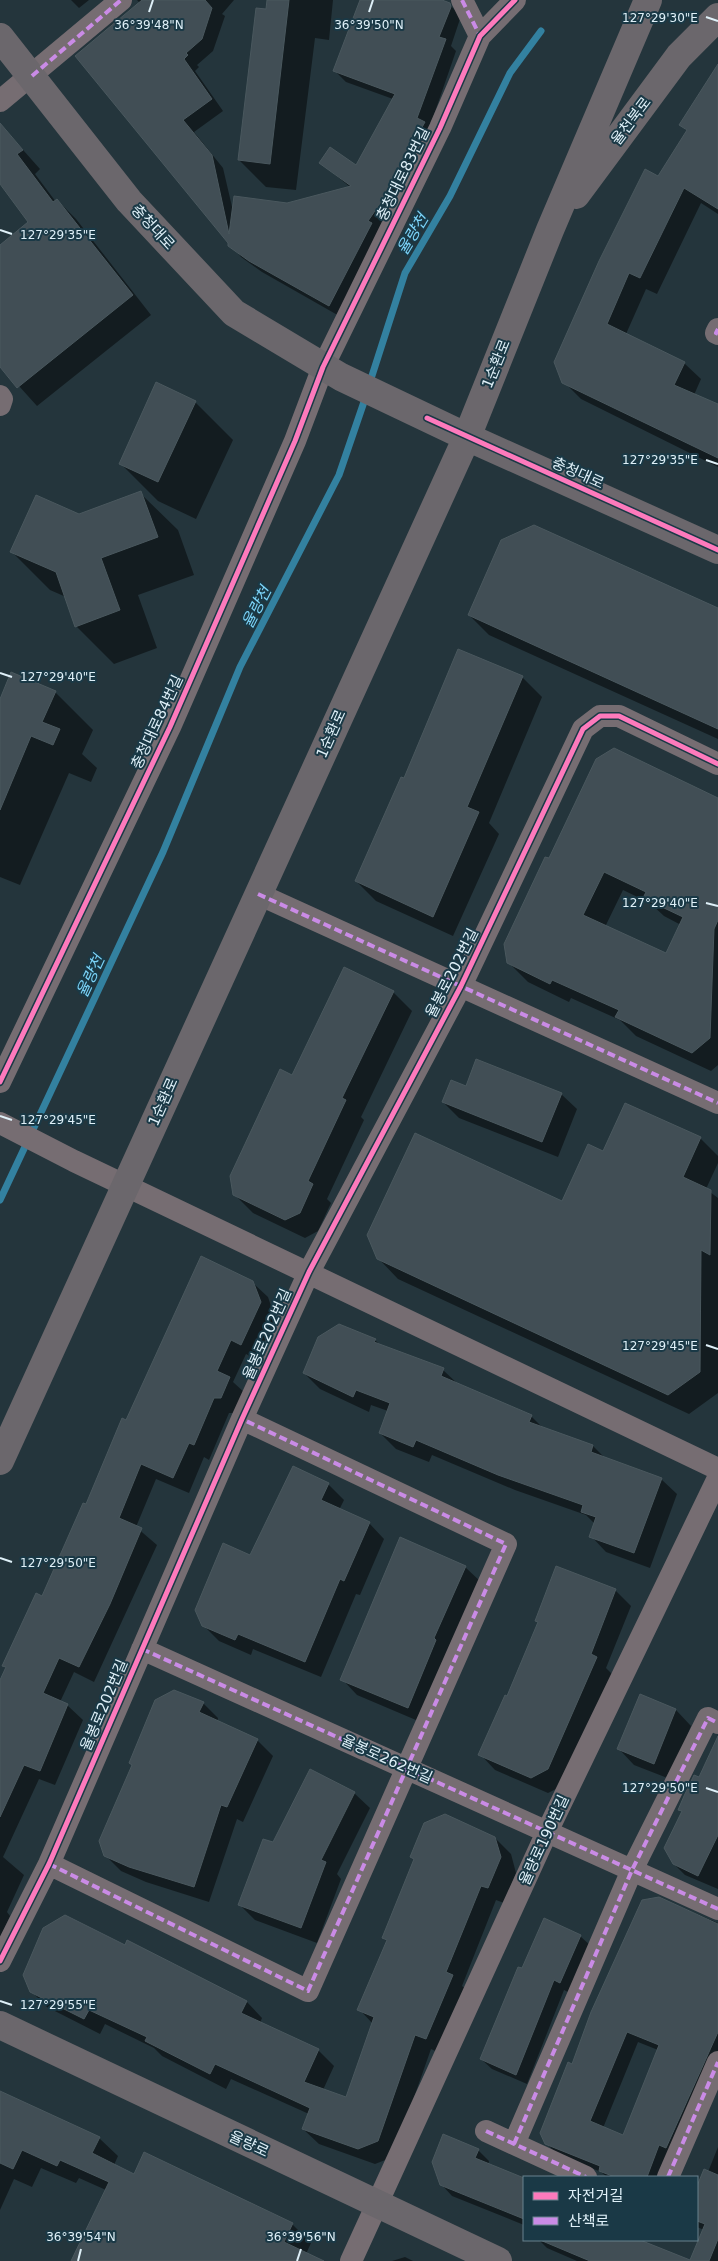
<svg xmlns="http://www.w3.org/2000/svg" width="718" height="2261" font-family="'DejaVu Sans','Noto Sans KR',sans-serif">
	<rect width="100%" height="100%" fill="#24353c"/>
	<path fill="#0007" fill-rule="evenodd" d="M71 0H89L79 8Z
		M137 0H234L222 14 225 16 213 51 197 65 199 67 195 71 223 111 194 132 223 168 233 211 288 204 350 187 321 163 356 166 393 99 346 82 334 70 367 0H439L449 4 461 16 451 46 456 51 429 129 341 317 262 272 241 257 77 56 140 3Z
		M268 0H333L329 40 315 38 296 190 266 187 239 160Z
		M718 68V214L701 203 657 294 646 289 626 334 684 363 701 379 694 395 718 406V467L581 399 564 382 659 178 687 131 681 125Z
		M0 124 40 169 35 174 56 202 57 200 76 219 151 315 37 406 0 365V246L30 222 0 184Z
		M195 402 233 440 196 519 158 501 120 463Z
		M140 493 178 530 194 575 138 595 157 648 114 664 76 626 66 597 50 590 12 552 79 515Z
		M718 610V739L489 635 469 615Z
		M522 677 542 697 489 823 499 834 453 936 376 901 356 881 404 780Z
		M55 692 93 730 82 754 97 768 91 782 69 773 20 885 0 877V703Z
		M718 799V1065L711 1071 636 1036 620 1020 571 998 569 1002 528 982 509 963 549 860ZM623 890 650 903 664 916 681 925 667 955 605 927Z
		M393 992 412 1011 361 1117 364 1120 327 1199 331 1203 318 1231 305 1238 253 1213 234 1194 293 1077Z
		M466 1088 561 1094 577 1109 558 1157 459 1118 443 1102Z
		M700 1138 718 1156V1163L706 1189 718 1198V1393L689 1414 398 1279 378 1258 562 1202 604 1152Z
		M252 1282 268 1297 275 1318 256 1359 246 1354 233 1382 245 1393 236 1413H229L209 1460 204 1457 189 1493 156 1479 136 1527 157 1545 94 1682 74 1672 60 1702 67 1705 83 1720 55 1785 39 1779 3 1857 24 1875 7 1912 10 1916 0 1938V1683L6 1668 4 1665 43 1598 127 1421Z
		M375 1340 381 1346 443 1370 459 1385 531 1416 544 1429 593 1446 605 1458 661 1479 677 1494 650 1568 606 1552 591 1536 595 1524 586 1515 515 1490 432 1455 429 1462 396 1449 380 1433 388 1411 371 1405 369 1412 320 1389 304 1373Z
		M328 1484 344 1500 339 1510 369 1523 384 1539 360 1595 356 1594 321 1677 253 1649 251 1655 219 1641 203 1625 251 1556Z
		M465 1567 481 1582 423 1723 357 1695 342 1679Z
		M615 1590 631 1606 606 1668 612 1674 564 1785 548 1793 495 1770 480 1754 508 1698 539 1623 536 1621Z
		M203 1703 218 1718 217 1722 257 1740 273 1756 243 1822 237 1819 209 1902 146 1882 121 1871 105 1855 133 1766Z
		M676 1710 691 1726 670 1779 634 1765 619 1749Z
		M718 1745V1889L685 1875 674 1864 683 1813 680 1809Z
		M354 1793 370 1808 337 1874 341 1879 317 1943 255 1920 240 1905 274 1844Z
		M495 1838 511 1854 516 1873 504 1903 496 1900 462 1986 468 1991 442 2054 431 2049 393 2157 375 2164 319 2144 303 2129 309 2114 231 2079 226 2089 162 2056 154 2048 105 2024 100 2034 47 2007 31 1991 125 1947 128 1942 247 2002 262 2018 260 2023 318 2050 334 2066 323 2090 346 2099 373 2024 359 2009 388 1942 383 1938 415 1860 412 1857Z
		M659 1898 718 1923V2066L661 2177H607L601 2172 557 2154 546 2143 573 2066ZM638 2042 658 2050 624 2136 603 2128Z
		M580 1936 591 1946 570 1993 564 1990 527 2084 492 2069 481 2059 522 1970Z
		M0 2092 99 2138 118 2156 114 2165 134 2176 292 2224 311 2243 306 2254 313 2261H72L106 2190 79 2178 76 2183 41 2168 32 2187 14 2179 0 2210Z
		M718 2147V2261H691L704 2230 697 2227V2189L704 2171 708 2172Z
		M478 2150 489 2161 488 2165 524 2180V2225L452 2196 441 2184Z
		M539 2240H637L689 2261H577L547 2248Z
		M405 2257 413 2261H392Z"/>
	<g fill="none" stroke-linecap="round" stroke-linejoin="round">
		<path stroke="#3381a0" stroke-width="7" d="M369 385 405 273 450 196 510 73 541 31
			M0 1200 163 852 240 667 339 475 366 396"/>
	</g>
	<path fill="#414e55" stroke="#4a585e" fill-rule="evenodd" d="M142 0H205L212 8 202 39 186 53 188 55 184 59 212 99 183 120 212 155 229 234 234 196 287 203 351 186 319 163 330 147 356 165 395 94 333 71 360 0H442L450 3 451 7 439 37 446 39 417 118 425 122 388 187 390 189 368 221 372 223 329 306 249 261 228 246V243L75 56Z
		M267 0H289L270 164 238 160 256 8 266 9Z
		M718 64V209L684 188 640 278 629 273 607 324 685 362 674 385 718 404V458L562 383 554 362 599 261 645 169 658 176 687 130 679 125Z
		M0 123 23 150 17 154 53 202 57 199 133 295 17 388 0 367V245L28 222 0 184Z
		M156 382 196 401 158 482 119 464Z
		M141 491 158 537 101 558 120 610 75 627 56 572 10 552 36 495 79 514Z
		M534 525 718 608V729L468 615 501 540Z
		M458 649 523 676 467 807 479 812 433 917 355 881 401 777 404 778Z
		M11 672 56 691 42 722 60 729 53 745 31 736 0 810V699Z
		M614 748 718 798V920L714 929 710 1038 692 1053 615 1017 619 1010 552 980 550 984 507 963 504 944 545 857 549 858 596 759ZM604 872 646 892 643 898 683 917 666 953 583 915Z
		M344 967 394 991 342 1098 346 1100 308 1181 313 1184 300 1213 285 1220 233 1195 230 1176 280 1069 292 1075Z
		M476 1059 562 1093 542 1142 442 1102 451 1080 466 1086Z
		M625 1103 701 1137 683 1177 711 1190 710 1255 701 1250 700 1372 668 1395 377 1259 367 1235 415 1133 562 1201 588 1144 603 1151Z
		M201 1256 253 1281 261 1302 241 1345 231 1340 217 1371 230 1377 221 1398H214L194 1445 189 1443 173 1478 141 1464 119 1518 142 1528 110 1604 79 1667 59 1658 43 1693 68 1704 40 1771 24 1765 0 1817V1680L6 1667 2 1666 36 1593 42 1596 83 1503 86 1504 122 1418 126 1420Z
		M339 1324 376 1339 374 1342 444 1368 441 1376 532 1415 529 1422 593 1445 591 1452 662 1478 634 1553 589 1537 596 1517 581 1512 583 1505 498 1475 416 1440 413 1447 379 1433 390 1403 356 1390 353 1397 303 1373 318 1337Z
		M293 1466 329 1483 321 1500 370 1522 344 1581 340 1579 305 1662 238 1634 235 1640 202 1626 195 1610 223 1543 250 1555Z
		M400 1537 466 1566 434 1638 436 1640 408 1708 340 1680Z
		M556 1566 616 1589 591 1654 597 1657 548 1769 531 1778 478 1755 505 1695 507 1696 538 1622 535 1621Z
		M174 1690 204 1702 199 1712 258 1739 227 1807 221 1805 194 1887 129 1867 104 1856 99 1841 132 1765 129 1763 155 1700Z
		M640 1694 676 1709 654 1764 617 1749Z
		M718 1736V1835L698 1876 673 1864 664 1848 682 1811 678 1810 684 1796 694 1775 699 1777Z
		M310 1769 355 1792 321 1860 326 1862 301 1928 238 1905 263 1839 273 1842Z
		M445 1814 495 1837 501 1857 488 1888 481 1886 446 1972 453 1975 426 2039 415 2035 378 2141 358 2149 302 2129 310 2108 215 2064 210 2074 145 2041 147 2037 89 2010 84 2019 30 1992 23 1975 43 1928 65 1915 125 1945 127 1940 247 2001 241 2013 319 2049 304 2082 346 2097 374 2017 357 2010 387 1940 382 1938 414 1859 410 1857 424 1823Z
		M659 1897 718 1924V2032L666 2148 659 2145 647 2177H615L599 2171 600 2166 545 2144 540 2133 568 2062 572 2064 591 2012 642 1900ZM627 2032 659 2045 623 2135 590 2121Z
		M544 1918 581 1935 560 1983 554 1980 516 2075 480 2059 518 1967 522 1968Z
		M0 2091 100 2137 92 2153 134 2174 144 2152 293 2223 284 2242 324 2261H71L109 2182 60 2160 57 2166 22 2150 13 2169 0 2163Z
		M443 2134 479 2149 475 2158 524 2178V2219L440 2185 432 2162Z
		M704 2169 718 2175V2239L709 2261H590L540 2240H640L690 2260 705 2224 697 2221V2186Z"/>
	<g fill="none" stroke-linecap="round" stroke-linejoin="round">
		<path stroke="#766d72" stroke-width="22" d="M462 0 480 36
			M0 101 121 0
			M718 329 716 333 718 334
			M0 396 2 399 0 405
			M258 894 718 1103
			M0 1082 170 727 295 441 323 367 440 128 480 36 515 0
			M0 1123 74 1161 718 1469
			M142 1649 718 1909
			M49 1864 308 1991 506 1544 242 1419
			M0 1961 49 1864 242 1419 309 1272 461 986 583 729 600 716H619L718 764
			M486 2131 586 2177
			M514 2144 632 1870 708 1718 718 1723
			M668 2177 718 2062
			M351 2261 547 1832 718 1478"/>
		<path stroke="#6b676c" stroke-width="28" d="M0 37 129 201 234 313 341 377 467 437 718 550
			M576 195 679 56 718 17
			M0 1461 467 437 550 230 648 0
			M0 2025 498 2261"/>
		<path stroke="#ca8be6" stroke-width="4" stroke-dasharray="8 4" stroke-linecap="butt" d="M462 0 480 36
			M32 76 121 0
			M718 329 716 333 718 334
			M258 894 718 1103
			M142 1649 718 1909
			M49 1864 308 1991 506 1544 242 1419
			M486 2131 586 2177
			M514 2144 632 1870 708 1718 718 1723
			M668 2177 718 2062"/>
		<g stroke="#1a3946" stroke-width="8">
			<path id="cycleway" d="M427 418 718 550
				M0 1082 170 727 295 441 323 367 440 128 480 36 515 0
				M0 1961 49 1864 242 1419 309 1272 461 986 583 729 600 716H619L718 764"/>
		</g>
		<use href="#cycleway" stroke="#fd7abc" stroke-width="5"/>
	</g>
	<path fill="none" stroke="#dff0f8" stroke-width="2" d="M149 12 153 0M369 12 373 0M706 17 718 21M0 230 12 234M706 460 718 464M0 673 12 677M706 903 718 906M0 1116 12 1120M706 1345 718 1349M0 1558 12 1562M706 1788 718 1792M0 2001 12 2005M78 2261 81 2249M297 2261 301 2249"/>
	<g text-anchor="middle" stroke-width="4" stroke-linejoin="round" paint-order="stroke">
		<g font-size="15" fill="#dff0f8" stroke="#1a3946">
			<text transform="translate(631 121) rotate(-53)" y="5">율천북로</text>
			<text transform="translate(403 174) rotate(-64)" y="5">충청대로83번길</text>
			<text transform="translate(153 227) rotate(47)" y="5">충청대로</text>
			<text transform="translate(496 364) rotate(-68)" y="5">1순환로</text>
			<text transform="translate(578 473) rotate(24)" y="5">충청대로</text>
			<text transform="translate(157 722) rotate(-65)" y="5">충청대로84번길</text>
			<text transform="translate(331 734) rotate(-66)" y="5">1순환로</text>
			<text transform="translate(452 973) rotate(-63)" y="5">율봉로202번길</text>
			<text transform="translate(163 1102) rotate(-66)" y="5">1순환로</text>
			<text transform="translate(267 1334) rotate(-66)" y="5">율봉로202번길</text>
			<text transform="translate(104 1705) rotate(-67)" y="5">율봉로202번길</text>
			<text transform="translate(387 1759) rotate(24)" y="5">율봉로262번길</text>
			<text transform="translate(544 1840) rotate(-65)" y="5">율량로190번길</text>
			<text transform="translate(249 2144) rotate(25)" y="5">율량로</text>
		</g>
		<g font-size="16" font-style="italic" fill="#7cd4f9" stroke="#1a3946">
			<text transform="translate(412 234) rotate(-59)" y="6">율량천</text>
			<text transform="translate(256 607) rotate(-63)" y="6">율량천</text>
			<text transform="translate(90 976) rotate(-65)" y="6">율량천</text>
		</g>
	</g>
	<g font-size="12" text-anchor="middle" fill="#dff0f8" stroke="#1a3946" stroke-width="4" stroke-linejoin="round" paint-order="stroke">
		<text x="660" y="22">127°29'30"E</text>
		<text x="149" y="29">36°39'48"N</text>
		<text x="369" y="29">36°39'50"N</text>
		<text x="58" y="239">127°29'35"E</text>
		<text x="660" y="464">127°29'35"E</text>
		<text x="58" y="681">127°29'40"E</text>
		<text x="660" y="907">127°29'40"E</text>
		<text x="58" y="1124">127°29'45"E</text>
		<text x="660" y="1350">127°29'45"E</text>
		<text x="58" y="1567">127°29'50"E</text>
		<text x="660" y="1792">127°29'50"E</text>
		<text x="58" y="2009">127°29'55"E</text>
		<text x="81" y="2241">36°39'54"N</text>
		<text x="301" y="2241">36°39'56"N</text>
	</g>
	<rect x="523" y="2176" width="175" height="65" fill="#1a3946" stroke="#69828d"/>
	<rect x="533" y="2192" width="25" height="8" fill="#fd7abc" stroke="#69828d"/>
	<text x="568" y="2201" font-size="15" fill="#dff0f8">자전거길</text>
	<rect x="533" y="2217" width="25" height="8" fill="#ca8be6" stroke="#69828d"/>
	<text x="568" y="2226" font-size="15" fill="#dff0f8">산책로</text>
</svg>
